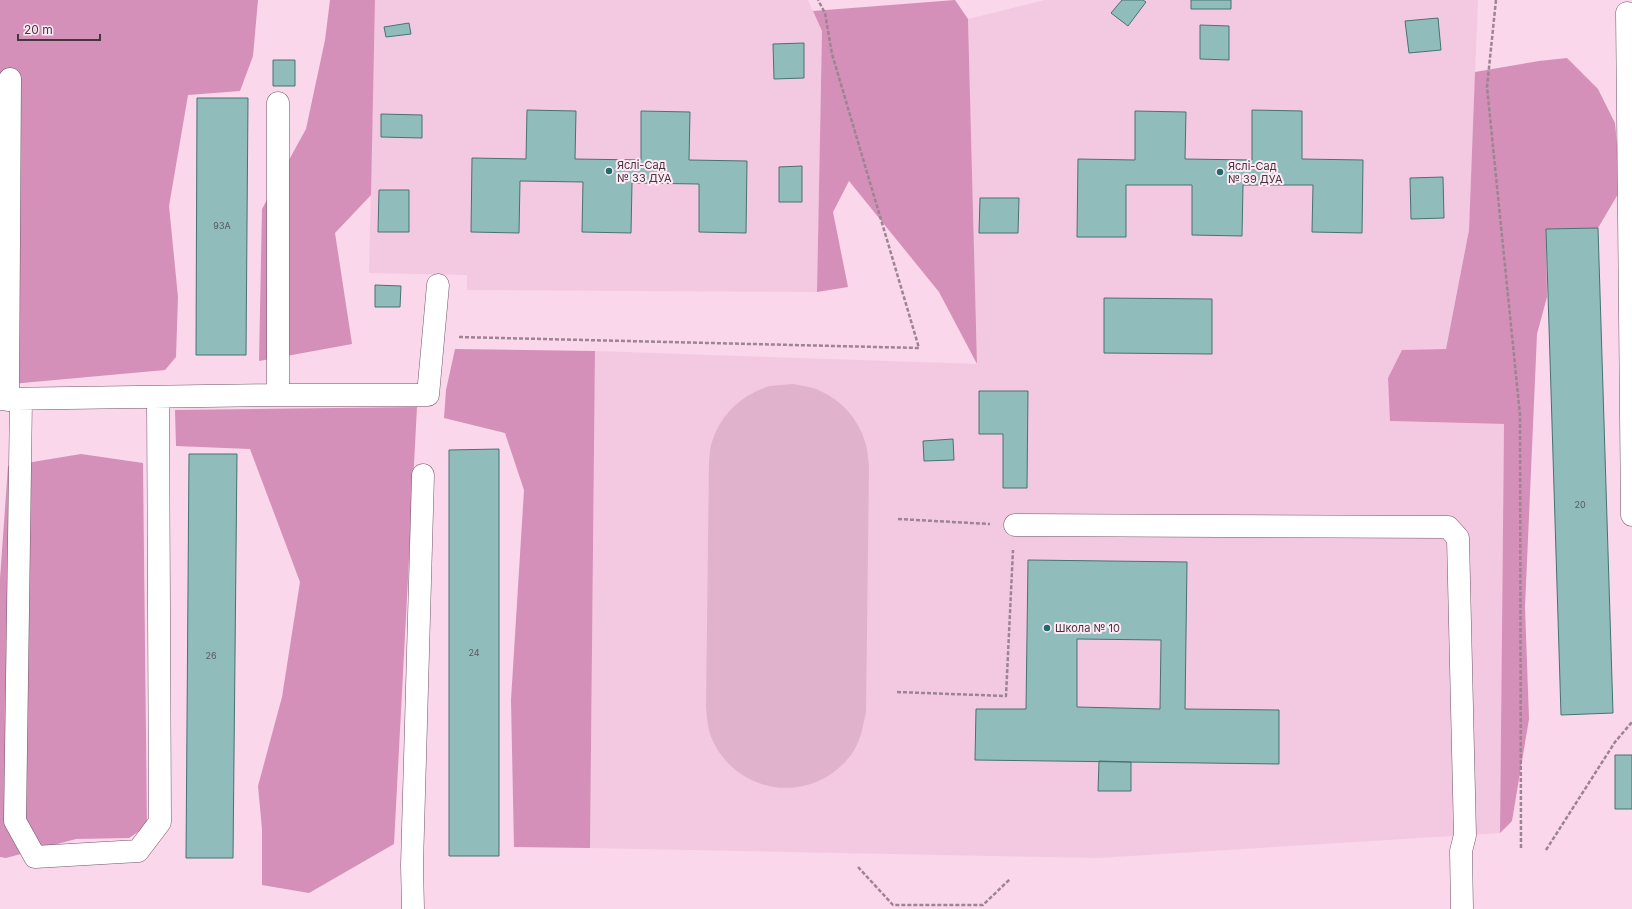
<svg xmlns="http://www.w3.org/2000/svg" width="1632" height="909" font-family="Inter,sans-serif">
	<rect width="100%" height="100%" fill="#fad7eb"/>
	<path fill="#f3c9e1" d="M375 0H808L822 31 817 292 467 290V275L369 273Z
		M1045 0H1478L1469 230 1446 349 1402 351 1391 421 1504 424 1500 833 1098 858 590 848 595 351 977 364 968 19Z"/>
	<path fill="#e0b2cc" d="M792 384C799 385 806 386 813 388 839 397 859 418 866 445 868 452 868 460 869 467L866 712C863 725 861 740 853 752 819 802 746 799 716 747 708 734 707 720 706 706L709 461C710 454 710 446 713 439 722 413 743 394 770 386 777 385 785 385 792 384Z"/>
	<path fill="#d490b8" d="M0 0H258L253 56 240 91 188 95 169 206 178 297 176 357 165 370 0 385Z
		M330 0H375L371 195 335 233 352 344 259 361 262 209 306 129 325 40Z
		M955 0 968 19 977 364 939 292 849 181 833 212 848 287 817 292 822 31 813 11Z
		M1567 58 1598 89 1615 123 1621 189 1598 228 1546 229 1547 297 1537 334 1525 607 1529 719 1512 821 1500 833 1504 424 1390 421 1388 378 1402 350 1446 349 1469 230 1475 72 1539 61Z
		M455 349 595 351 590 848 514 847 511 700 524 490 505 433 444 418 446 390Z
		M417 407 394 844 309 893 262 885V829L258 786 282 697 300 582 250 449 176 446 175 410Z
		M81 454 143 463 147 826 129 838 76 839 6 858 0 857V579L8 466Z"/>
	<path fill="#90bcbb" stroke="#487271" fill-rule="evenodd" d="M1122 0H1143L1146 2 1128 26 1111 13Z
		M1191 0H1231V9H1191Z
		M1438 18 1441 50 1409 53 1405 21Z
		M409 23 411 34 386 37 384 27Z
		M1200 25 1229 26V60L1200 59Z
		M804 43V78L774 79 773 44Z
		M273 60H295V86H273Z
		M197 98H248L246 355H196Z
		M527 110 576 111 575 159 641 160V111L690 112 689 160 747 161 746 233 699 232V184L632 183 631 233 582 232 583 182 520 181 519 233 471 232 472 158 526 159Z
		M1252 110 1302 111V159L1363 160 1362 233 1312 232 1313 185H1243L1242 236 1192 235V185H1126V237H1077L1078 159 1135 160V111L1186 112 1185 159 1252 160Z
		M381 114 422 115V138L381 137Z
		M802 166V202H779V167Z
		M1443 177 1444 218 1411 219 1410 178Z
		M379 190H409V232H378Z
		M980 198H1019L1018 233H979Z
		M1598 228 1613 713 1561 715 1546 229Z
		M375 285 401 286 400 307H375Z
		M1104 298 1212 299V354L1104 353Z
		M979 391H1028L1027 488H1003V434H979Z
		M953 439 954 460 924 461 923 441Z
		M499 449V856H449V450Z
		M189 454H237L233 858H186Z
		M1028 560 1187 562 1185 709 1279 710V764L975 760 976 709H1026ZM1077 639 1161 640 1160 709 1077 707Z
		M1615 755H1632V809H1615Z
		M1099 761 1131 762V791H1098Z"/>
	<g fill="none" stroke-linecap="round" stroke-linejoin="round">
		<g stroke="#725566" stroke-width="23">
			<path id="minor" d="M1632 14 1627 13 1632 515
				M278 395H428L438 285
				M0 399 278 395V103
				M21 399 15 821 35 857 138 851 160 822 158 397
				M8 400 10 79
				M1015 525 1448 527 1458 538 1465 835 1461 851 1462 909
				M413 909 412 865 423 475"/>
		</g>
		<path stroke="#9c8492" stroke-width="2.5" stroke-dasharray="4 2" stroke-linecap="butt" d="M1496 0 1487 87 1520 415 1521 850
			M459 337 919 348 832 54 825 13 818 0
			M898 519 990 524
			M897 692 1006 696 1013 550
			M1546 850 1615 742 1632 722
			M858 867 893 905H983L1010 879"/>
		<use href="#minor" stroke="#fff" stroke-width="22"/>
	</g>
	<g fill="#1f6b6a" stroke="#ffe9f5" stroke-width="1.5">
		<circle cx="609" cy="171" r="4"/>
		<circle cx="1220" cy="172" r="4"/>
		<circle cx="1047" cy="628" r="4"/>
	</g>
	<g text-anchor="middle" stroke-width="4" stroke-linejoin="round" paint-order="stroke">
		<g font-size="9" fill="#57585c">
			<text x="222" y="229">93А</text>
			<text x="1580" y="508">20</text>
			<text x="474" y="656">24</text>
			<text x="211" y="659">26</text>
		</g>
		<g font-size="11" fill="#44363d" stroke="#ffe9f5" text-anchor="start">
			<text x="617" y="169">Яслі-Сад<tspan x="617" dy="13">№ 33 ДУА</tspan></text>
			<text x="1228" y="170">Яслі-Сад<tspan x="1228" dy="13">№ 39 ДУА</tspan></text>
			<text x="1055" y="632">Школа № 10</text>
		</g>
	</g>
	<path d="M18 34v6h82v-6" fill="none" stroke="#44363d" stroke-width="2"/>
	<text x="24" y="34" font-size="12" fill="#44363d" stroke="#ffe9f5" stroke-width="3" paint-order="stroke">20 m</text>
</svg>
